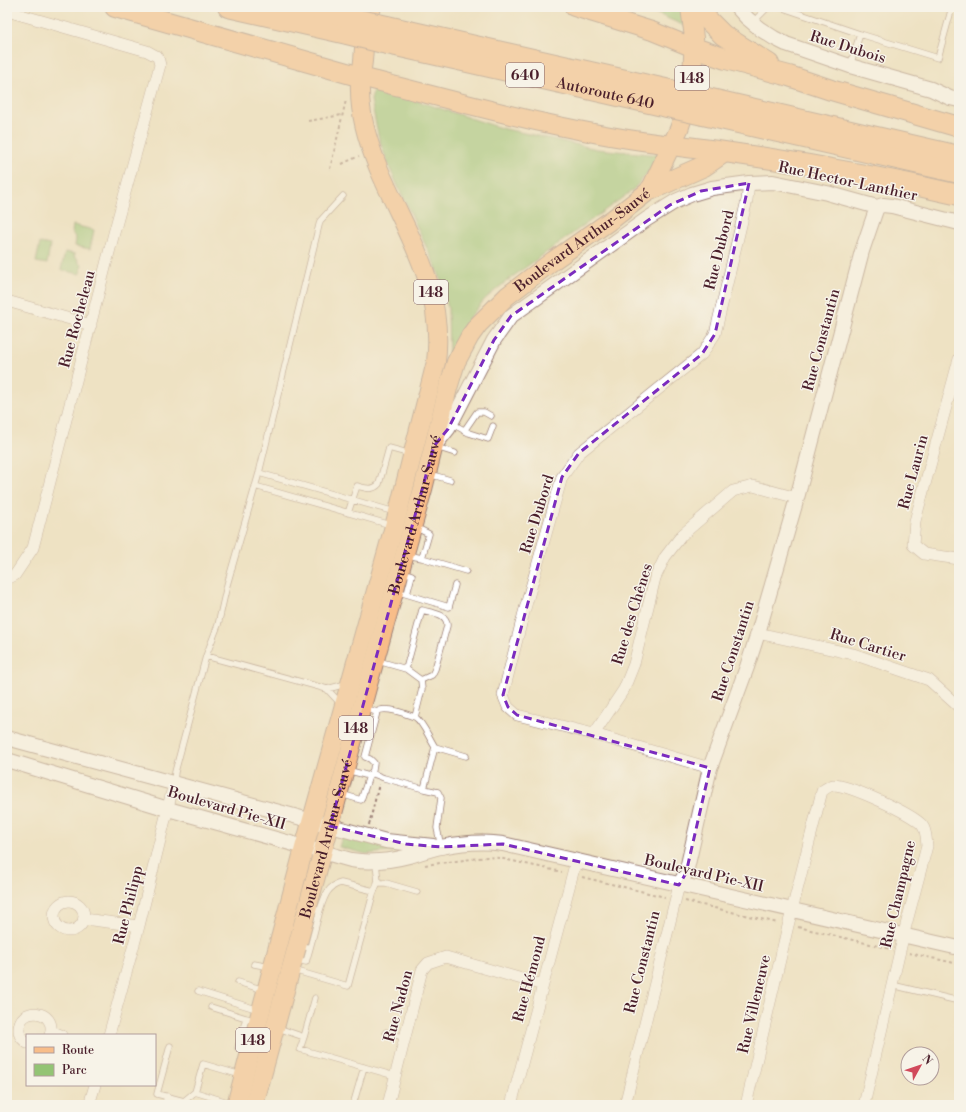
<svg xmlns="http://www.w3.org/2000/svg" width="966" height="1112" font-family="'Libre Bodoni',serif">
	<rect width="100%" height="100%" fill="#f7f3e8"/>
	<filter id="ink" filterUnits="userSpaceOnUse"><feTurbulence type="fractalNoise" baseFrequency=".025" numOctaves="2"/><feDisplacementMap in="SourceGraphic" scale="8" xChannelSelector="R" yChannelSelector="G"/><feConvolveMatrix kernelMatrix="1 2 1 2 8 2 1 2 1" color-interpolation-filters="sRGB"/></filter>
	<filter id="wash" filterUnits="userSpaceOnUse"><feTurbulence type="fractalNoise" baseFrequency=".012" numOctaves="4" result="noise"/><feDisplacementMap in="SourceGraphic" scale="16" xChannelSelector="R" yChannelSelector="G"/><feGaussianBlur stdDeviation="0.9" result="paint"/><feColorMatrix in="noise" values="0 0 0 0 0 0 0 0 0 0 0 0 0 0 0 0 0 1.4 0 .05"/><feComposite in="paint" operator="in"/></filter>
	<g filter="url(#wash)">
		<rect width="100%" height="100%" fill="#eee2c3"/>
		<path fill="#93c474" stroke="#6e7250" d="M642 7H682L685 26Z
			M374 87 501 128 597 149 659 155 651 169 633 190 508 280 485 299 469 318 458 336 449 357 448 308 439 274 390 169 379 139 371 100Z
			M73 225 94 230 90 249 75 246 76 238 72 233Z
			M40 243 50 245 47 264 36 262Z
			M65 252 75 254 74 257 77 258 79 263 82 264 80 274 61 270Z
			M343 834 399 849V851L366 854 339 847Z"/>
	</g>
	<g filter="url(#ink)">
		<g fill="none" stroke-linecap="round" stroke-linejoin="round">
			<g stroke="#9c8077" stroke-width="7">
				<path id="service" d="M780 7 860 34
					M753 23 758 17 768 7
					M850 66 860 34 938 58 952 7
					M451 423 469 433 488 439 493 426
					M464 431 477 412H484L491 416
					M436 447 455 453
					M259 473 395 512
					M429 474 450 480
					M255 486 391 525
					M348 513 357 486C365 488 373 491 379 484L389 448 411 454
					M407 555 422 558 429 534 421 530H415
					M422 558 466 571
					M403 572 412 575 407 594
					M396 591 449 607 455 585
					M206 656 327 689 341 704
					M406 669 422 610C432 613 448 613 447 626L435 669 432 675 421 680
					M327 689 346 684
					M364 708 377 712C384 705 405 714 415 717L422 689 421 680 406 669 378 661
					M435 747 466 756
					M371 773 384 778 424 789 435 747C429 738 423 722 415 717
					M369 776 373 770 374 763 370 759 365 757 377 712
					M174 782 175 772 206 656 218 625 227 585 259 473 320 221 343 196
					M424 789 438 792 441 798 437 828 441 847
					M341 794 361 800 369 776 347 770
					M377 883H386L417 892
					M320 910C324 898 327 886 341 883L374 891
					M299 945 310 948 320 910H317
					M296 959 306 962 310 948
					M254 964 270 967
					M293 972H300L348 986 373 894 378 882 376 862
					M238 982 264 990
					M892 985 959 1001
					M198 991 259 1010
					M211 1007 246 1018
					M278 1028 304 1037 315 998
					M386 1032 405 1038
					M304 1037 300 1049 395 1076
					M170 1046 157 1094 184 1101 195 1092
					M247 1050 238 1048 246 1018 256 1021
					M234 1104 195 1092 203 1064 241 1075
					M165 1105 167 1096
					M353 1105 364 1067"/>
			</g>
			<g stroke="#9c8077" stroke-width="12">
				<path id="minor" d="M7 11 147 51 158 57 160 65 114 233 33 548 15 575 7 579
					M7 301 91 325
					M959 359 915 521 913 545 924 554 959 559
					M758 633 853 654 929 680 959 707
					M594 734 624 689 634 664 655 578 665 557 682 535 733 491 753 486 797 498
					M710 768 594 734 517 715 508 707 503 695 523 616 562 477 579 453 702 354 715 334 747 200 749 183
					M54 916a15 15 0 1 1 30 0a15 15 0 1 1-30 0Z
					M84 919 139 926
					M51 1031 61 1035
					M109 1035 139 926 174 783
					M27 1043C22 1039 19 1036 19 1030 18 1005 58 1009 50 1035
					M89 1105 95 1085
					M388 1105 422 970 428 963 446 957 543 985
					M511 1105 576 861
					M625 1105 679 885
					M746 1105 787 930 822 791C825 789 829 786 833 785 849 785 911 813 922 825 927 831 926 839 927 846L906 925 864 1105"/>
			</g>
			<g stroke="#9c8077" stroke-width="16">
				<path id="tertiary" d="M737 7 747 18 760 29 774 38 786 44 850 66 931 89 950 98 959 100
					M436 444 448 429 494 340 511 316 647 219 676 201 692 194 712 188 749 183 773 182 827 193 877 207 883 205 892 206 959 223
					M7 738 386 841 433 846
					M7 760 168 809 351 860C370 863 390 861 409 856 420 853 430 849 441 847 461 843 483 841 503 844L959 948
					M679 885 686 873 710 768 747 667 758 633 797 498 862 251 877 207"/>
			</g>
			<g stroke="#9c8077" stroke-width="20">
				<g id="primary">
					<path d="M574 7 652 31 694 48"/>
					<path d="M361 77C464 103 566 133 672 145"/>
					<path d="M236 1105 304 848 398 512 436 362C445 286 406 234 378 167 369 145 360 115 360 91 359 81 362 71 363 61 364 42 366 25 372 7"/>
					<path id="s1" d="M254 1105 367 688 423 489 448 388 456 362 470 336 478 325 507 296 554 260 614 218 650 190 679 129 689 99 692 77 694 38 690 7"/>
				</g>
			</g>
			<g stroke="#9c8077" stroke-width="22">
				<g id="motorway">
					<path d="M115 7 361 77"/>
					<path d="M228 7 347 34"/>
					<path d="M307 7 351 18"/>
					<path d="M695 7 723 35 769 64"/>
					<path d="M387 26 670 90"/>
					<path id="s2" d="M383 43 667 107"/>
					<path d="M694 48 726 59 789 76 831 90 959 127"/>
					<path d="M707 98 959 156"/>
					<path d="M703 115 959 173"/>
					<path d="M672 145C768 157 864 173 959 195"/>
					<path d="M650 190 704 166 723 153"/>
				</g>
			</g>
			<path stroke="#9c8077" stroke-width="2" stroke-dasharray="3 3" stroke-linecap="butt" d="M308 121 342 115
				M342 164 359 156
				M330 169 346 100
				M369 825 379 784
				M425 865 487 857 499 858 562 872
				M582 877 665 897
				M685 901 778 923
				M798 927 891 949
				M909 953 959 964"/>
			<use href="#service" stroke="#fff" stroke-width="5.5"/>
			<use href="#minor" stroke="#fff" stroke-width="11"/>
			<use href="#tertiary" stroke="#fff" stroke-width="14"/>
			<use href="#primary" stroke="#f8bd89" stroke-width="18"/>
			<use href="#motorway" stroke="#f8bd89" stroke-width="20"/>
			<g stroke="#9c8077" stroke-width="22" stroke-linecap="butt">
				<path id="motorway-bridge" d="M351 18 387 26
					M347 34 383 43
					M670 90 707 98
					M667 107 703 115"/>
			</g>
			<use href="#motorway-bridge" stroke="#f8bd89" stroke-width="20"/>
		</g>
	</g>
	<path d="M0 0H966V1112H0ZM749 183 715 334 702 354 579 453 562 477 503 695 508 707 517 715 710 768 686 873 679 885 503 844 441 847 406 844 330 826 434 446 448 429 494 340 511 316 670 205 701 191Z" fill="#eee2c3" fill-opacity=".55" fill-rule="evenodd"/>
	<path fill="none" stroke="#7b2cbf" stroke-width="3" stroke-dasharray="8 5" stroke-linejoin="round" d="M749 183 715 334 702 354 579 453 562 477 503 695 508 707 517 715 710 768 686 873 679 885 503 844 441 847 406 844 330 826 434 446 448 429 494 340 511 316 670 205 701 191Z"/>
	<g text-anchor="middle" stroke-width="3" stroke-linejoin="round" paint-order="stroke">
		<g fill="#f7f3e8" stroke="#7e5f64" stroke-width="1">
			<rect x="506" y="63" width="38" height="24" rx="3"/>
			<rect x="675" y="66" width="34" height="24" rx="3"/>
			<rect x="414" y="280" width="34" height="24" rx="3"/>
			<rect x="339" y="716" width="34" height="24" rx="3"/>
			<rect x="236" y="1028" width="34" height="24" rx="3"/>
		</g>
		<g font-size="14" font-weight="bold" fill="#4a1f2b">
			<text x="525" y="80">640</text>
			<text x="692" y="83">148</text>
			<text x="431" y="297">148</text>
			<text x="356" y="733">148</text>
			<text x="253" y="1045">148</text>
		</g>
		<g font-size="15" fill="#4a1f2b" stroke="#f7f3e8">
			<text transform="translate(848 47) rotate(17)" y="5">Rue Dubois</text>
			<text dy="5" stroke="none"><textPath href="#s2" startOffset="228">Autoroute 640</textPath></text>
			<text transform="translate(848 181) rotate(12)" y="5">Rue Hector-Lanthier</text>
			<text dy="5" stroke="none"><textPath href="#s1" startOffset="948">Boulevard Arthur-Sauvé</textPath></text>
			<text transform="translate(719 250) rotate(-76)" y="5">Rue Dubord</text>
			<text transform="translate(77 319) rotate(-75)" y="5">Rue Rocheleau</text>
			<text transform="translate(821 340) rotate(-75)" y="5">Rue Constantin</text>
			<text transform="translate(913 472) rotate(-75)" y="5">Rue Laurin</text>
			<text dy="5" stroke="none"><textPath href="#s1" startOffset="612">Boulevard Arthur-Sauvé</textPath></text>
			<text transform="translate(537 514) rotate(-73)" y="5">Rue Dubord</text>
			<text transform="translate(632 614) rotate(-73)" y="5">Rue des Chênes</text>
			<text transform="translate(868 645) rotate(17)" y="5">Rue Cartier</text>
			<text transform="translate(733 651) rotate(-72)" y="5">Rue Constantin</text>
			<text transform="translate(227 808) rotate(16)" y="5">Boulevard Pie-XII</text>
			<text dy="5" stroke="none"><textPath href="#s1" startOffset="276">Boulevard Arthur-Sauvé</textPath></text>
			<text transform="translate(704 873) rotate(13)" y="5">Boulevard Pie-XII</text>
			<text transform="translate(898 894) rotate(-77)" y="5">Rue Champagne</text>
			<text transform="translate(128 905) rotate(-76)" y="5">Rue Philipp</text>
			<text transform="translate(642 962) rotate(-76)" y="5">Rue Constantin</text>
			<text transform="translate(529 979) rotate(-75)" y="5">Rue Hémond</text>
			<text transform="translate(754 1004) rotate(-77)" y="5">Rue Villeneuve</text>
			<text transform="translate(398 1006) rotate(-75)" y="5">Rue Nadon</text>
		</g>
	</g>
	<rect width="966" height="1112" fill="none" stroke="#f7f3e8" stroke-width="24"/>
	<rect x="26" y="1034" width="130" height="52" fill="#f7f3e8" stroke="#b29e9c"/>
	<rect x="34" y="1047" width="20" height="6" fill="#f8bd89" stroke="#b29e9c"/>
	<text x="62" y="1054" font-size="12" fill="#4a1f2b">Route</text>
	<rect x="34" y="1064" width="20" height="12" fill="#93c474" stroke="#b29e9c"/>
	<text x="62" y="1074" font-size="12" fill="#4a1f2b">Parc</text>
	<g transform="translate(920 1066) rotate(50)"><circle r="19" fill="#f7f3e8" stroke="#b29e9c"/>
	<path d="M0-3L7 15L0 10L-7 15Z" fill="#d1495b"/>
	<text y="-6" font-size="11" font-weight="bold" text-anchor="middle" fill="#4a1f2b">N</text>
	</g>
</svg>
